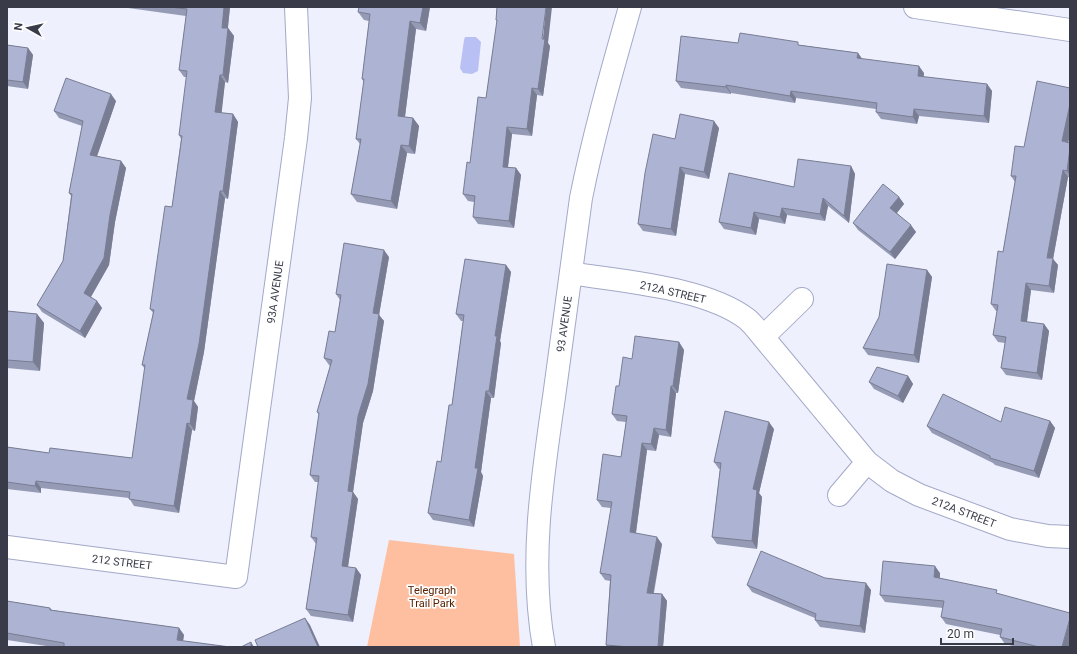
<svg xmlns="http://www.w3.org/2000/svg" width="1077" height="654" font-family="Roboto,sans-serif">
	<rect width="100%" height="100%" fill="#eef0fd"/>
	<path fill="#febfa0" d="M389 540 514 554 520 647H367Z"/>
	<path fill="#b9c1f4" d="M465 37H476L481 42 478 71 472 74 463 73 460 68 464 40Z"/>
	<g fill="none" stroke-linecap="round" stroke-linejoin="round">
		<g stroke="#a3a9c7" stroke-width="24">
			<path id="minor" d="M915 7 1070 30
				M571 273C623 282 705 287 747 319 753 324 758 331 763 337L867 462 892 481 919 495 1010 529 1048 536 1070 537
				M763 337 802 299
				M839 495 867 462
				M7 547 236 577 296 138 300 98 296 7
				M544 647C529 564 542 479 554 397 563 331 572 265 581 198 594 133 612 71 630 7"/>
		</g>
		<use href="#minor" stroke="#fff" stroke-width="22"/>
	</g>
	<path fill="#959ab5" d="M121 7H230L228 28 234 36 228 83 225 82 221 113 233 114 238 122 228 199 225 198 204 352 194 401 198 407 195 431 192 430 179 513 134 506 129 498 41 488V493L7 489V447L49 453 132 458 145 369 142 365 153 313 150 309 172 207 181 139 179 135 187 77H184L179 70 186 16Z
		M430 7 426 31 416 29 405 117 413 118 419 126 415 154 407 153 397 209 357 202 351 194 360 144 356 139 364 82 362 79 369 21 364 20 358 12Z
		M497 7 548 43 550 46 543 96 537 95 532 136 512 134 508 167 516 168 521 175 514 228 478 224 473 217 474 202 468 201 463 194 470 163 486 98 497 22 496 20Z
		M7 45 28 48 33 55 28 89 7 86Z
		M800 45 858 53 862 59 924 73 923 77 987 84 992 91 989 123 919 116 917 124 881 119 876 112V109L796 98 795 103 731 93V94L681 88 676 81Z
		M1070 88V134L1068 142 1070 143V177H1068L1053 259 1058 265 1054 293 1031 290 1027 322 1044 324 1049 331 1042 380 1006 375 1001 368 1005 343 998 342 993 335 997 311H996L991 304 1003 252 1015 182 1011 176 1024 147Z
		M116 101 97 156 121 161 126 168 115 222 109 265 91 297 97 301 102 308 85 338 42 312 37 305 63 261 71 196 69 193 82 126 59 118 54 111Z
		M719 128 709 179 685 174 676 236 643 231 638 224 675 139Z
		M851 166 855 174 849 223 828 206 825 221 787 215 785 224 759 219 756 235 724 229 719 222 794 187Z
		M899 197 904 204 897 213 916 232 895 259 858 230 853 223Z
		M389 257 379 315 384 321 373 391 363 423 353 492 358 499 348 567 356 568 361 575 353 622 311 616 306 609 316 544 311 537 319 482H315L310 475 319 415 317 412 330 366 329 365 324 358 335 332 340 300 336 294Z
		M506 265 511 272 500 341 501 343 494 398H491L481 472 483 476 474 527 433 520 428 513 441 462 452 405 463 321H461L456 314Z
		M927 270 932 277 919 363 868 355 863 348Z
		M7 311 37 314 44 323 40 371 7 368Z
		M679 342 684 350 678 393H676L671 437 659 435 656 451 647 450 636 533 662 544 654 593 662 594 667 601 663 647H607L606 645 610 581 605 580 600 573 611 508 602 507 597 500 621 457 626 422 617 421 612 414 619 386 632 359Z
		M908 376 913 384 903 403 874 389 869 382Z
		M1050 421 1055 428 1039 478 995 465 993 463 932 433 927 426 1001 422Z
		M774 429 759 493 762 497 757 549 717 544 712 537 720 469H719L714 462Z
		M940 573V578L1000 594 1069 647H1017L1005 644 1000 637V635L946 624 941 617 943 608 885 602 880 595Z
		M825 578 871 590 865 633 820 627 815 620V618L752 592 747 585Z
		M7 601 50 608 52 610 179 628 184 635 183 641 230 647H53L7 640Z"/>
	<path fill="#797d93" d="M224 7H230L227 35 222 28Z
		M423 7H430L426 31 420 23Z
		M546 7H552L548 43 550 46 543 96 538 89Z
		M410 21 416 29 404 124 398 116Z
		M228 28 234 36 228 83 223 75Z
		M28 48 33 55 28 89 23 82Z
		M858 53 863 60 857 58Z
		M919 66 924 73 923 84 918 76Z
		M220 75 225 82 221 119 215 112Z
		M987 84 992 91 989 123 984 116Z
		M726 85 731 93V94L726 87Z
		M532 88 537 95 532 136 527 129Z
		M791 91 796 98 795 103 790 96Z
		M111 94 116 101 95 162 90 155Z
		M1070 104V134L1067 149 1062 141Z
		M914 109 919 116 917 124 913 117Z
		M233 114 238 122 228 199 223 191Z
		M413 118 419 126 415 154 409 146Z
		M714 121 719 128 709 179 704 172Z
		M507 127 512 134 507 174 503 167Z
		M401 145 407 153 397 209 391 201Z
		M1070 148V175L1067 171Z
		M121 161 126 168 115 222 109 265 89 300 84 293 110 215Z
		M851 166 855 174 849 223 844 216Z
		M680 167 685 174 676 236 671 229Z
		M516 168 521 175 514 228 509 221Z
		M1063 170 1068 177 1053 259 1058 265 1054 293 1049 286 1047 258Z
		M220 191 225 198 204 352 194 401 198 407 195 431 190 424 187 399Z
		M899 197 904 204 895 215 890 208Z
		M823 198 828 206 825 221 820 214Z
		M782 208 787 215 785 224 780 217Z
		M754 212 759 219 756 235 751 228Z
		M911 225 916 232 895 259 890 252Z
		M384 250 389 257 379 315 384 321 373 391 363 423 353 492 358 499 347 573 342 566 348 491 373 313Z
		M506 265 511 272 500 341 501 343 494 398 489 391 495 336Z
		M927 270 932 277 919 363 914 355Z
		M1026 283 1031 290 1026 328 1021 321Z
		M97 301 102 308 85 338 80 331Z
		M37 314 44 323 40 371 33 362Z
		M1044 324 1049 331 1042 380 1037 373Z
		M679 342 684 350 678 393 673 386Z
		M908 376 913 384 903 403 898 396Z
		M671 386 676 393 671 437 666 430Z
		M486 391 491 398 481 472 483 476 474 527 469 520 475 468Z
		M1050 421 1055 428 1039 478 1034 471Z
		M769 422 774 429 759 493 762 497 757 549 752 541 753 489Z
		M187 423 192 430 179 513 174 506Z
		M654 428 659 435 656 451 651 444Z
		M642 443 647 450 635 539 630 532Z
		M36 481 41 488V493L35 486Z
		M657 537 662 544 652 600 647 593Z
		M935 566 940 573 939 584 934 577Z
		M356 568 361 575 353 622 348 615Z
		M866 583 871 590 865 633 860 626Z
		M662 594 667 601 663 647H658Z
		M305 618 310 625 320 647H318Z
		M1070 618V644L1069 647H1062Z
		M179 628 184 635 182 647 177 640Z
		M251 642 254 647H251Z"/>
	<path fill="#adb3d2" stroke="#797d93" d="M170 7H224L222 28H228L223 75H220L215 112 233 114 223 191H220L199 344 187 399 193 400 190 424 187 423 174 506 129 499 130 492 36 481 35 486 7 482V447L49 453 50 448 132 458 145 365H142L154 310 150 309 165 206 172 207 182 136 179 135 187 71 179 70 187 9Z
		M359 7H423L420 23 410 21 398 116 413 118 409 146 401 145 391 201 351 194 361 139H356L364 79H362L370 14 358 12Z
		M497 7H546L542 39H545L538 89 532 88 527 129 507 127 503 167 516 168 509 221 473 217 475 196 463 194 467 162 470 163 478 97 486 98 497 20H496Z
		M740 33 798 42V45L858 53 857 58 919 66 918 76 987 84 984 116 914 109 913 117 876 112 877 103 791 91 790 96 726 85V87L676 81 681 36 738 43Z
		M7 45 28 48 23 82 7 80Z
		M66 78 111 94 90 155 121 161 110 215 104 258 84 293 97 301 80 331 37 305 63 261 72 194 69 193 83 121 54 111Z
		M1037 81 1070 88V104L1062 141 1070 143V148L1067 171 1063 170 1047 258H1053L1049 286 1026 283 1021 321 1044 324 1037 373 1001 368 1006 337 993 335 998 305 991 304 998 251 1003 252 1016 176H1011L1015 146 1024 147Z
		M680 114 714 121 704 172 680 167 671 229 638 224 645 173 653 134 675 139Z
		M798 159 851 166 844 216 823 198 820 214 782 208 780 217 754 212 751 228 719 222 729 173 794 187Z
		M883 184 899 197 890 208 911 225 890 252 853 223Z
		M344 243 384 250 373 313 379 314 368 384 358 416 348 491 353 492 342 566 356 568 348 615 306 609 317 538 311 537 319 476 310 475 319 413 317 412 332 360 324 358 329 331 335 332 341 295 336 294Z
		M465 259 506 265 495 336H497L489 391H486L475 468H478L469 520 428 513 437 461 441 462 449 405H452L464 315 456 314Z
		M887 264 927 270 914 355 863 348 879 317Z
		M7 311 37 314 33 362 7 360Z
		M635 336 679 342 673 386H671L666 430 654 428 651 444 642 443 630 532 657 537 647 593 662 594 658 647H629L606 645 611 575 600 573 612 502 597 500 603 454 621 457 627 416 612 414 616 386H619L623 357 632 359Z
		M877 367 908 376 898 396 869 382Z
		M943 394 1001 422 1005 407 1050 421 1034 471 990 458V456L927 426Z
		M725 411 769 422 753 489 757 490 752 541 712 537 721 463 714 462Z
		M761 551 825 578 866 583 860 626 815 620 816 614 747 585Z
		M883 561 935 566 934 577 997 590 996 593 1070 613V618L1062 647H1039L1000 637 1002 629 941 617 944 601 880 595Z
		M7 601 50 608V610L179 628 177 640 230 647H64V643L7 633Z
		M305 618 318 647H258L255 640Z
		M251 642V647H241Z"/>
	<g text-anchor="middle" stroke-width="3.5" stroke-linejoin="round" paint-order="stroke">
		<g font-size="11" fill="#393b48" stroke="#fefefe">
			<text transform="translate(275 292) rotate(-82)" y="4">93A AVENUE</text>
			<text transform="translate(673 292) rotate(13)" y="4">212A STREET</text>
			<text transform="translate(564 324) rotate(-82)" y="4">93 AVENUE</text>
			<text transform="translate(964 512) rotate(21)" y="4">212A STREET</text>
			<text transform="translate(122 562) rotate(7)" y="4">212 STREET</text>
		</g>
		<g font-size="11" fill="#582200" stroke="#fefefe">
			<text x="432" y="594">Telegraph<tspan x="432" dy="13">Trail Park</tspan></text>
		</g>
	</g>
	<rect width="1077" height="654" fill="none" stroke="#393b48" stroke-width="16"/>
	<g transform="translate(28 28) rotate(278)" stroke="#fefefe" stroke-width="3" paint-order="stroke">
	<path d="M0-3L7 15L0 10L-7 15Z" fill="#393b48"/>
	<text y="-6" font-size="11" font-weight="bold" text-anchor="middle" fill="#393b48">N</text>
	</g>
	<path d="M941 638v6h72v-6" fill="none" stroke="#393b48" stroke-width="2"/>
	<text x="947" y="638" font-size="12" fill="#393b48" stroke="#fefefe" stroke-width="3" paint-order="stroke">20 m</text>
</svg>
